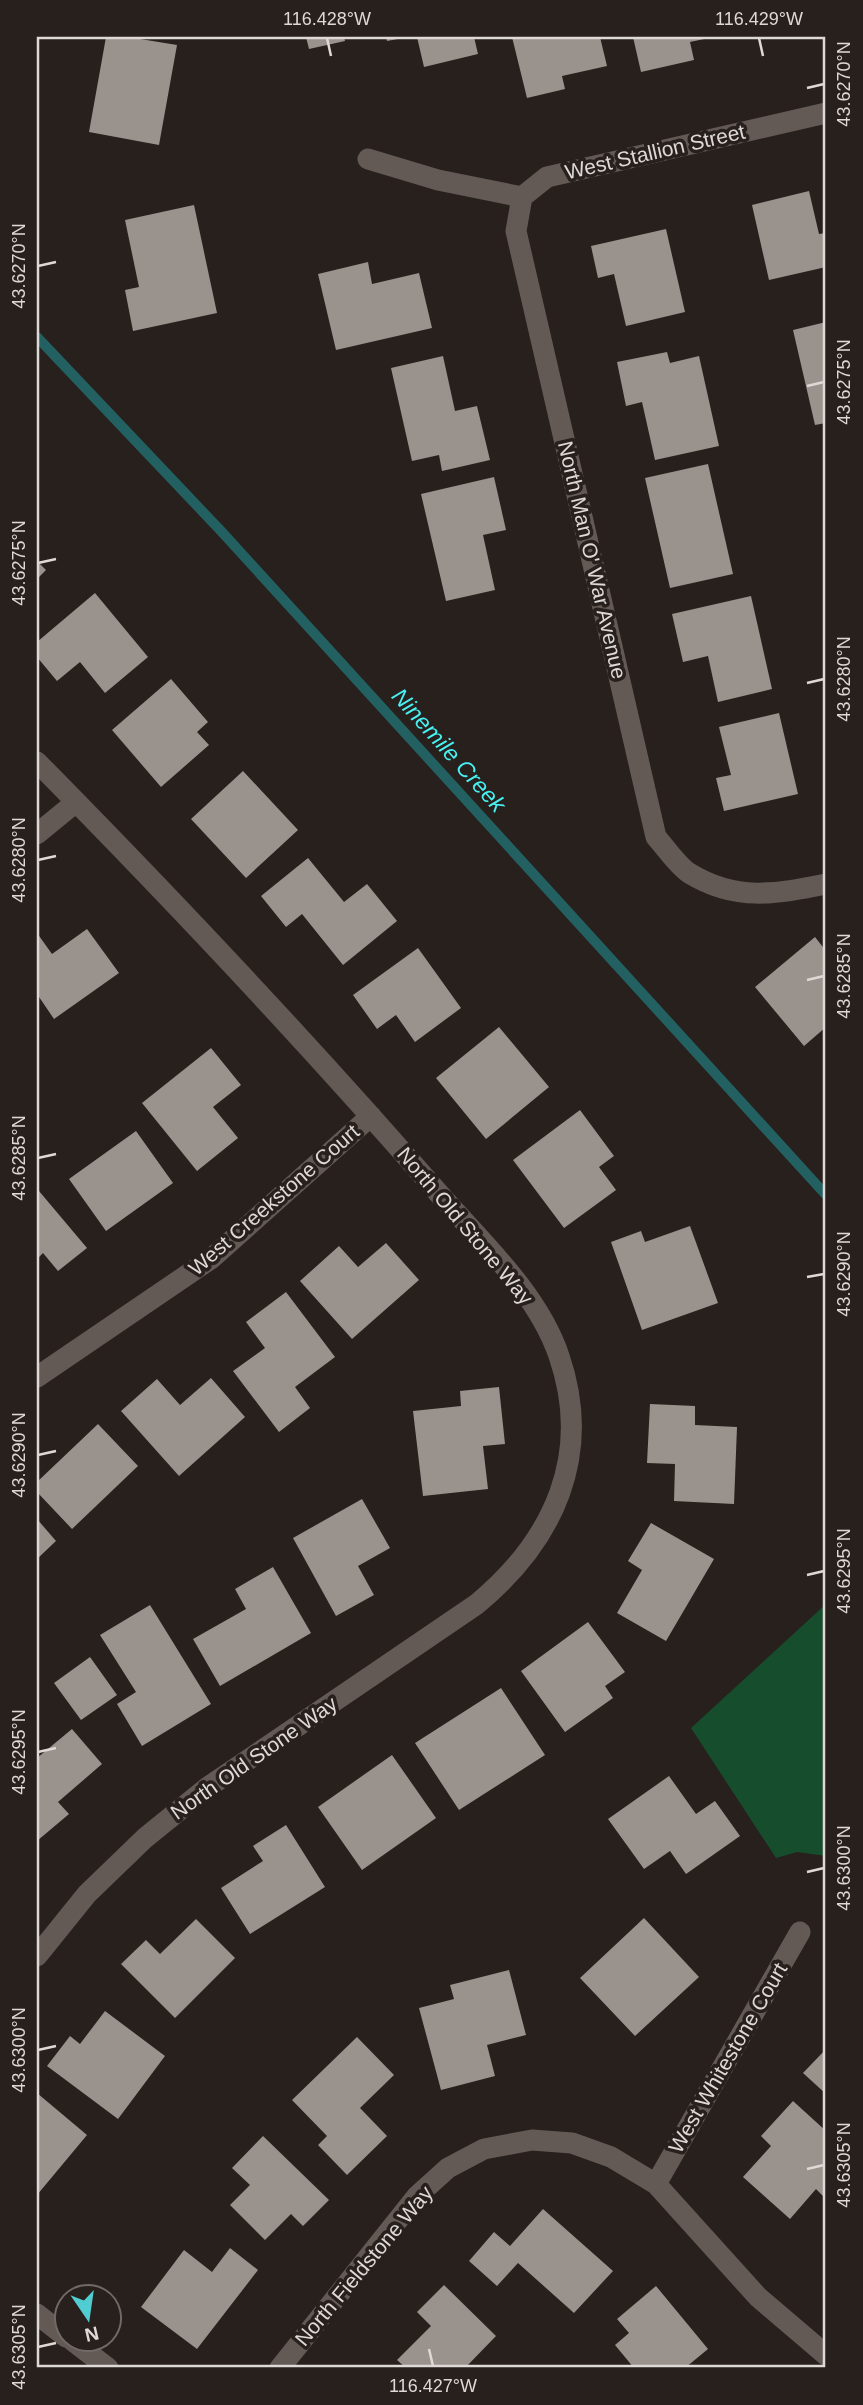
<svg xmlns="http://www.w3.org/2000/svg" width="863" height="2405" font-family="Helvetica,sans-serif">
	<rect width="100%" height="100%" fill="#27201d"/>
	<path fill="#164d2d" d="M826 1604V1856L797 1852 776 1858 691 1728Z"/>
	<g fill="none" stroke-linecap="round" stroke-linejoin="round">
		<path stroke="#236061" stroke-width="10" d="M37 337 221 531 826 1195"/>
	</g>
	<path fill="#9a928d" d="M106 37H128L177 45 159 145 89 132Z
		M306 37H344L345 41 309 49Z
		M386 37H402L403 38 387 41Z
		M417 37H474L478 54 424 67Z
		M512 37H600L607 66 562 76 565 89 527 98Z
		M633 37H709V38L690 42 694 60 641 72Z
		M809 191 819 234 826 233V267L769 280 752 205Z
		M194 205 217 313 133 331 125 290 139 287 125 220Z
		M666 229 685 312 626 326 614 274 598 278 591 246Z
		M368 262 372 284 419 273 432 328 336 350 318 274Z
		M826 322V423L815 425 793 330Z
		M667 352 670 363 699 356 719 446 655 460 642 402 626 406 617 362Z
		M443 356 455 411 477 406 490 460 442 471 439 455 412 461 391 368Z
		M708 464 733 574 670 588 645 478Z
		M494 477 506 530 483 535 495 590 446 601 421 494Z
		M37 561 46 570 37 579Z
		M95 593 148 657 105 693 80 662 57 681 37 657V642Z
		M751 596 772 689 718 702 708 656 683 662 672 614Z
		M171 679 208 722 197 732 209 745 161 787 112 730Z
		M779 713 798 794 724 811 716 778 731 775 719 727Z
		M243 771 298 830 246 878 191 819Z
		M308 858 344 902 367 884 397 921 343 965 302 914 286 927 261 896Z
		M87 929 119 973 54 1019 37 994V933L52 954Z
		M815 937 826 951V1027L804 1046 755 987Z
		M418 948 461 1008 415 1042 396 1015 377 1029 353 995Z
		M499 1027 549 1087 486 1139 436 1078Z
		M211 1048 241 1085 213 1107 238 1138 197 1171 142 1103Z
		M580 1110 614 1156 599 1167 616 1190 564 1228 513 1160Z
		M136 1131 173 1183 106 1231 69 1179Z
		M39 1191 87 1248 58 1271 43 1253 37 1259V1193Z
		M690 1226 718 1303 642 1330 611 1242 641 1231 645 1242Z
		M386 1243 419 1280 352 1339 300 1281 339 1246 358 1267Z
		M286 1292 335 1357 295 1387 310 1408 279 1432 233 1371 265 1348 246 1322Z
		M211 1378 245 1417 179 1476 121 1411 157 1379 180 1405Z
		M499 1387 505 1444 483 1446 488 1489 423 1496 413 1411 461 1406 460 1391Z
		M650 1404 695 1406V1425L737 1427 734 1504 674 1501 675 1464 647 1463Z
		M98 1424 138 1466 72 1529 37 1492V1482Z
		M362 1499 390 1548 358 1566 374 1595 336 1616 293 1538Z
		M37 1519 56 1541 37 1559Z
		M651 1523 714 1559 666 1641 617 1613 642 1570 628 1561Z
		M273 1567 311 1633 220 1686 193 1639 246 1609 235 1589Z
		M150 1605 211 1704 142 1746 117 1704 136 1692 100 1635Z
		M588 1622 625 1672 605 1686 613 1698 565 1732 521 1671Z
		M90 1657 117 1695 81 1720 54 1683Z
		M501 1688 545 1755 459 1810 415 1743Z
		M72 1729 102 1764 58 1802 69 1814 37 1841V1758Z
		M392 1755 436 1818 362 1870 318 1807Z
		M669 1776 696 1814 715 1801 740 1836 686 1874 670 1851 644 1869 608 1819Z
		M286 1825 325 1887 250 1934 221 1888 263 1861 253 1846Z
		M644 1918 699 1977 635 2036 580 1978Z
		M196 1919 235 1958 175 2018 121 1964 146 1940 160 1954Z
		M509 1970 526 2035 487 2045 495 2076 441 2090 419 2008 454 1999 450 1985Z
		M105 2011 165 2056 118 2119 47 2066 70 2036 80 2044Z
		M357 2037 394 2075 360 2108 387 2136 347 2175 318 2145 327 2136 292 2100Z
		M826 2049V2094L803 2073Z
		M37 2093 87 2135 37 2195Z
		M793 2101 826 2131V2199L816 2189 790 2219 743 2177 771 2146 761 2136Z
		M263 2136 329 2200 303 2226 291 2214 265 2240 230 2205 250 2185 232 2168Z
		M543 2209 613 2271 574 2313 518 2263 497 2286 469 2261 494 2232 510 2246Z
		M230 2248 258 2270 197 2349 141 2307 184 2250 212 2272Z
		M444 2285 496 2336 465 2368H406L397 2360 431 2326 417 2312Z
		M656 2286 708 2349 685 2368H634L615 2345 629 2333 617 2319Z"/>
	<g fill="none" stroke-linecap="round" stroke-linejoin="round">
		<path stroke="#635a56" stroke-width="21" d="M368 159 438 180 522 197 547 177 826 113
			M522 197 516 231 656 837C666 848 677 865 689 873 736 902 776 894 826 884
			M37 762C173 900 307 1042 434 1188 478 1239 537 1291 559 1356 593 1455 554 1540 477 1604L208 1787 145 1838 87 1894 37 1956
			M37 834 76 802
			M37 1377 212 1258 371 1116
			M656 2184 800 1932
			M37 2314 66 2337
			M69 2338 108 2368
			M280 2368 417 2196 448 2168 484 2149 532 2140 572 2143 611 2157 656 2184 758 2297 826 2355"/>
	</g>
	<path fill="none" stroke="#ded9d7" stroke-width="2.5" d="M327 38 331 56M759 38 763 56M807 88 824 84M38 266 56 262M807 386 824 382M38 563 56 559M807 683 824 679M38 860 56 856M807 980 824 976M38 1158 56 1154M807 1277 824 1274M38 1455 56 1451M807 1575 824 1571M38 1752 56 1748M807 1872 824 1868M38 2050 56 2046M807 2169 824 2165M38 2347 56 2343M429 2349 433 2366"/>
	<g text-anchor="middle" stroke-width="7" stroke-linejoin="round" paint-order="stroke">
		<g font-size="21" fill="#ded9d7" stroke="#27201d">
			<text transform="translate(655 152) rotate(-13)" y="7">West Stallion Street</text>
			<text transform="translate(592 560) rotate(77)" y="7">North Man O' War Avenue</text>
			<text transform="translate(274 1200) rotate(-41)" y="7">West Creekstone Court</text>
			<text transform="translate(465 1226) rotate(50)" y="7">North Old Stone Way</text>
			<text transform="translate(254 1758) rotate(-35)" y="7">North Old Stone Way</text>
			<text transform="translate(728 2058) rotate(-60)" y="7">West Whitestone Court</text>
			<text transform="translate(364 2266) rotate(-50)" y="7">North Fieldstone Way</text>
		</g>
		<g font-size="23" font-style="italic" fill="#49f0f2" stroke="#27201d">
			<text transform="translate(449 750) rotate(48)" y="8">Ninemile Creek</text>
		</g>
	</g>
	<rect width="863" height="2405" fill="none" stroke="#27201d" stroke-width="77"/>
	<g transform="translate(88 2318) rotate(167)"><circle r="33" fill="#27201d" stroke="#706a67" stroke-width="2"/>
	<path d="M0-5L12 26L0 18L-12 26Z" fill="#51ccd1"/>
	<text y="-10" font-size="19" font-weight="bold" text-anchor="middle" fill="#ded9d7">N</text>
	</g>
	<rect x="38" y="38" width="786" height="2328" fill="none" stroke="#ded9d7" stroke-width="2.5"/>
	<g font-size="18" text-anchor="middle" fill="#ded9d7">
		<text x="327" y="25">116.428°W</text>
		<text x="759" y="25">116.429°W</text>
		<text transform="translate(844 84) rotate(-90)" y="6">43.6270°N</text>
		<text transform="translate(19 266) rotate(-90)" y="6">43.6270°N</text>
		<text transform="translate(844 382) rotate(-90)" y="6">43.6275°N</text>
		<text transform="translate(19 563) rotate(-90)" y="6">43.6275°N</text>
		<text transform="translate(844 679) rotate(-90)" y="6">43.6280°N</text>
		<text transform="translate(19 860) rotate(-90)" y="6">43.6280°N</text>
		<text transform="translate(844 976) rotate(-90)" y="6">43.6285°N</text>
		<text transform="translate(19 1158) rotate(-90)" y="6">43.6285°N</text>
		<text transform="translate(844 1274) rotate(-90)" y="6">43.6290°N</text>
		<text transform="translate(19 1455) rotate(-90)" y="6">43.6290°N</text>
		<text transform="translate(844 1571) rotate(-90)" y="6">43.6295°N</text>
		<text transform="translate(19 1752) rotate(-90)" y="6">43.6295°N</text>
		<text transform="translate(844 1868) rotate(-90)" y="6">43.6300°N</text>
		<text transform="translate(19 2050) rotate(-90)" y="6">43.6300°N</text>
		<text transform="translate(844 2165) rotate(-90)" y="6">43.6305°N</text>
		<text transform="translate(19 2347) rotate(-90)" y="6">43.6305°N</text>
		<text x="433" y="2392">116.427°W</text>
	</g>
</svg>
